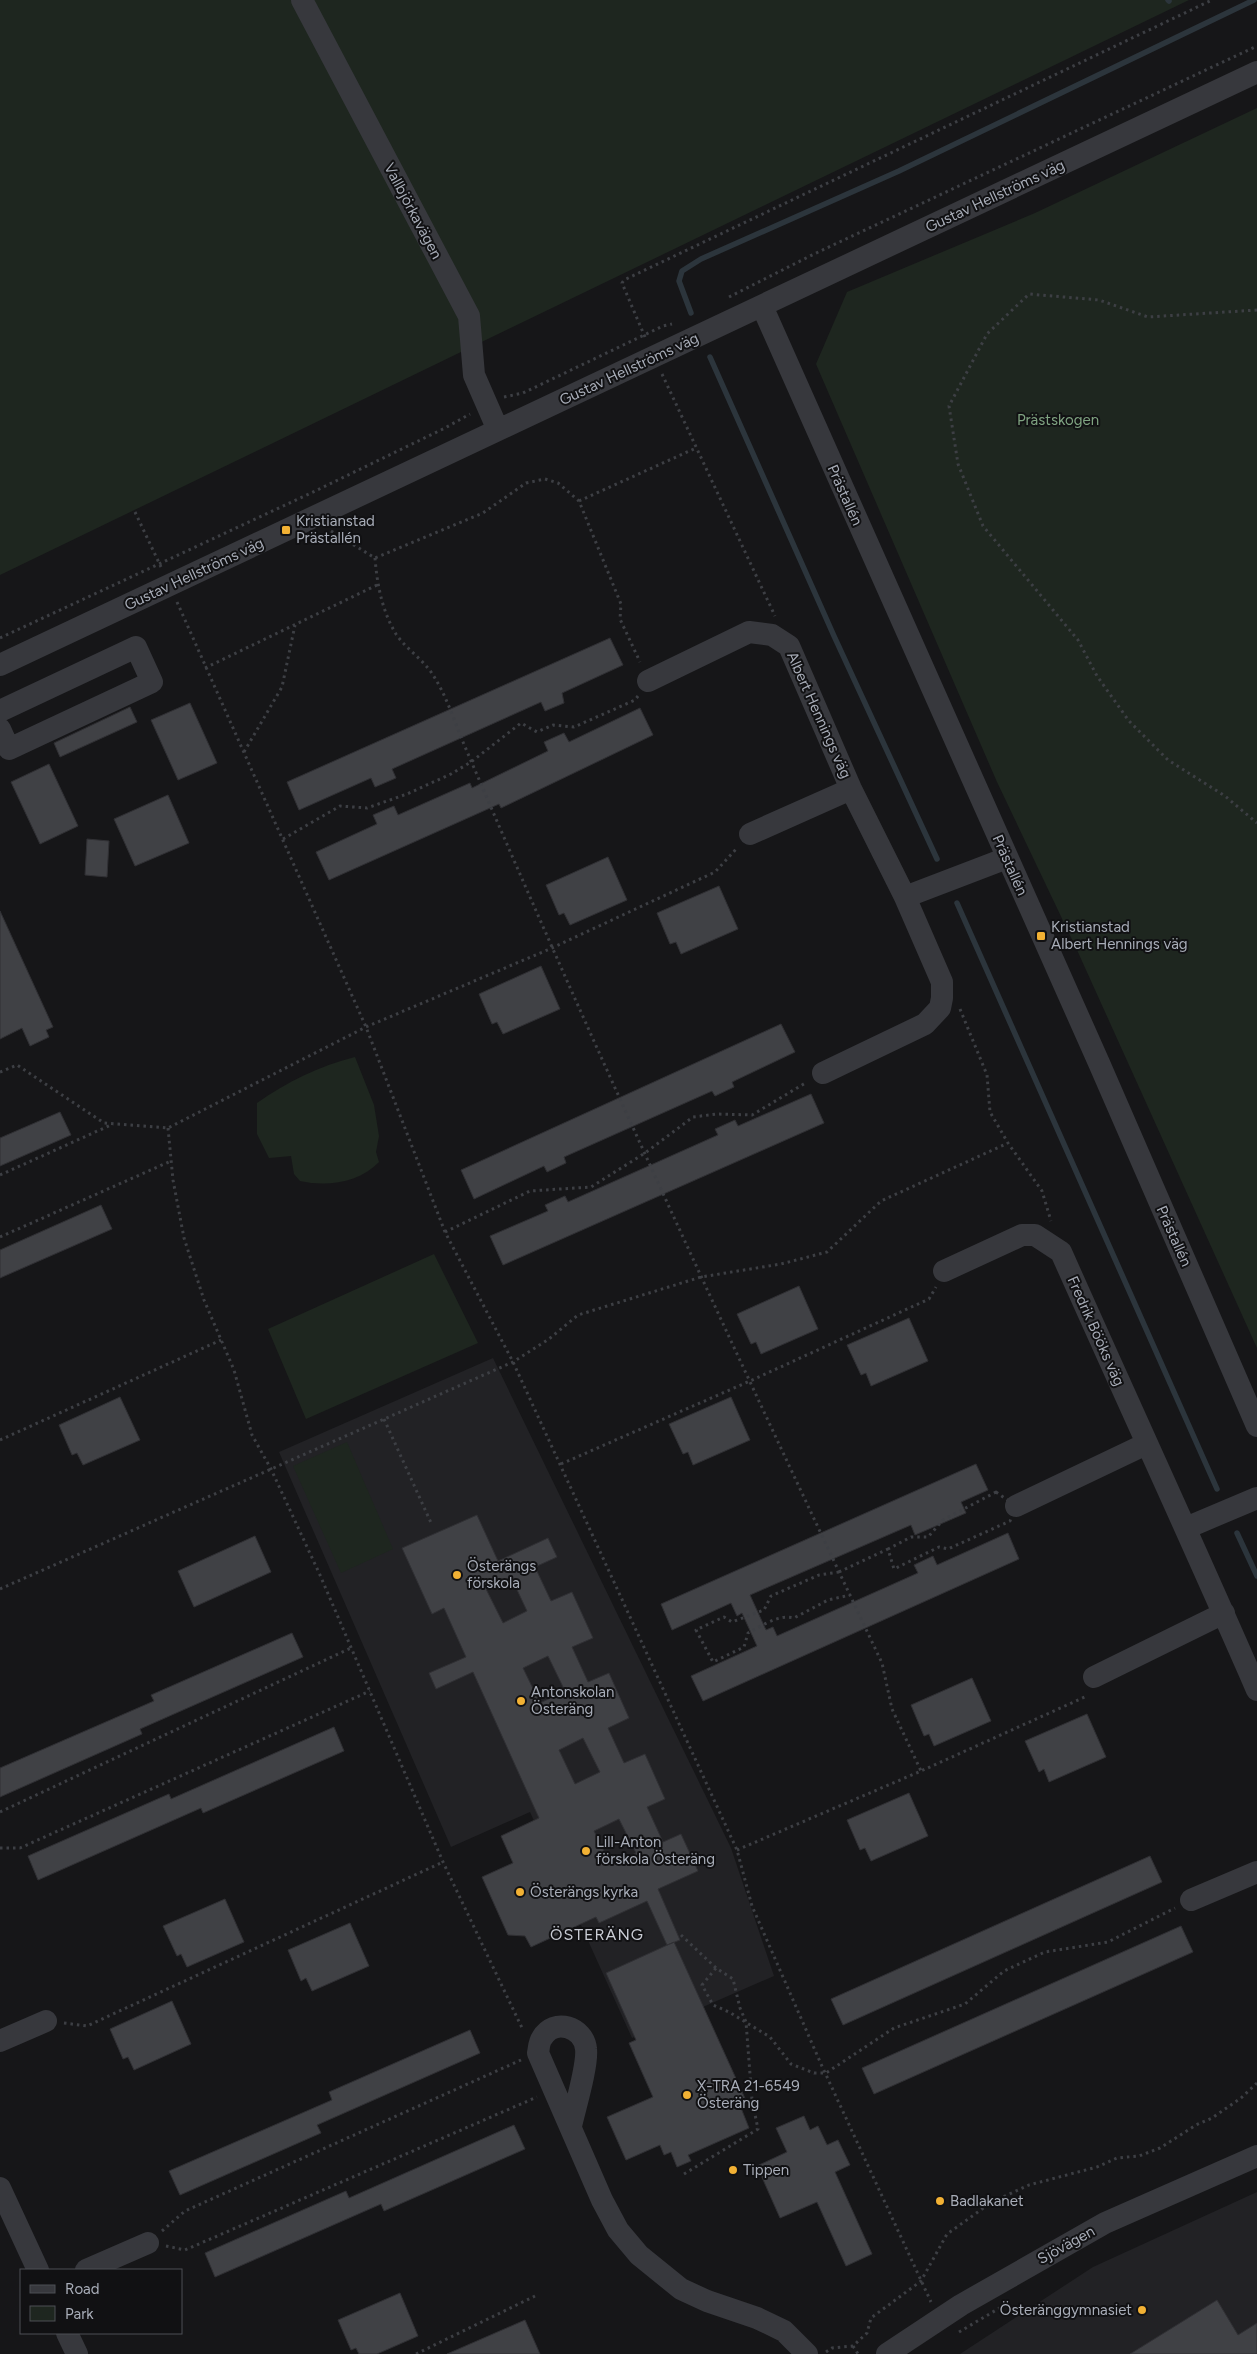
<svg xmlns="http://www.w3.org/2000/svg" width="1257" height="2354" font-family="Figtree,sans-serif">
	<rect width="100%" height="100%" fill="#161618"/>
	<path fill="#222225" d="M493 1358 731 1848 774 1976 632 2038 530 1812 451 1847 279 1452Z
		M1257 2192V2354H960L1093 2267Z"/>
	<path fill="#1e261f" d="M0 0H1189L0 575Z
		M1257 108V1348L1077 950 997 782 816 364 847 292 1035 213Z
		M355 1057 374 1105 379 1136 376 1152 379 1162C359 1183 327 1187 300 1181L294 1174 291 1156 269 1158 257 1134V1103C287 1082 319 1066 355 1057Z
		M434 1254 478 1343 306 1419 268 1329Z
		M347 1442 393 1549 341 1573 293 1466Z"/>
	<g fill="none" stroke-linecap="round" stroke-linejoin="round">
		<path stroke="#2c353c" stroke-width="5.5" d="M1168 0 1169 1
			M691 313 679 281 682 271 701 259 899 171 1254 0
			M710 357 834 636 937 859
			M957 903 1217 1489
			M1237 1533 1257 1576"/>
	</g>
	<path fill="#404145" stroke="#303034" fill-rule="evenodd" d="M610 638 623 665 562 693 564 703 545 711 541 702 392 769 396 778 375 787 371 778 299 810 287 782Z
		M190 703 217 763 178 780 151 720Z
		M130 707 137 722 60 757 54 743Z
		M640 708 653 735 501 808 499 804 329 880 316 852 377 824 373 815 394 806 398 815 470 783 472 788 548 751 544 742 564 733 569 742Z
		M49 764 78 826 40 844 11 782Z
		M168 795 189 843 135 866 114 819Z
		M87 839 109 841 107 877 85 875Z
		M608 857 627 900 570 925 564 913 559 915 546 885Z
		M719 886 738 929 681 954 676 942 670 944 657 913Z
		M0 911 53 1027 46 1030 49 1037 30 1046 22 1028 0 1039Z
		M541 966 560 1009 503 1034 497 1022 492 1024 479 994Z
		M781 1024 795 1052 732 1082 734 1087 715 1096 712 1091 564 1157 566 1163 547 1172 544 1166 474 1199 461 1170Z
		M811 1094 824 1123 503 1265 490 1236 548 1211 545 1205 565 1196 568 1202 718 1135 715 1129 735 1120 738 1126Z
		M60 1112 71 1135 0 1166V1138Z
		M101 1205 112 1229 0 1278V1250Z
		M799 1286 818 1329 761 1354 756 1342 751 1344 737 1314Z
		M909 1318 928 1361 871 1386 866 1373 861 1375 847 1345Z
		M120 1397 140 1440 83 1465 77 1453 72 1455 59 1425Z
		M731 1397 750 1440 693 1465 688 1452 683 1454 669 1424Z
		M976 1464 988 1490 961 1502 966 1513 915 1535 911 1525 750 1595 766 1630 773 1627 777 1636 918 1573 914 1565 933 1556 937 1565 1008 1533 1019 1559 703 1701 691 1676 757 1646 742 1613 737 1616 731 1603 672 1630 661 1604Z
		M477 1515 498 1561 548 1538 557 1557 535 1567 551 1601 572 1592 593 1638 572 1647 588 1682 609 1673 629 1718 608 1728 624 1763 645 1754 665 1799 647 1807 663 1842 681 1834 698 1871 658 1889 680 1940 667 1945 647 1901 599 1923 596 1917 531 1947 525 1936 508 1935 482 1877 513 1863 501 1836 539 1818 473 1672 436 1689 429 1673 466 1657 444 1608 432 1614 402 1548ZM511 1577 527 1611 503 1623 486 1589ZM548 1656 565 1691 540 1703 523 1668ZM583 1738 600 1772 575 1784 559 1750ZM619 1819 636 1853 611 1865 594 1831Z
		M255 1536 271 1572 194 1607 178 1571Z
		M292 1633 303 1657 140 1729 142 1734 0 1797V1768L154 1701 151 1695Z
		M972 1678 991 1721 934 1746 929 1734 924 1736 911 1705Z
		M1087 1714 1106 1757 1049 1782 1044 1769 1039 1772 1025 1741Z
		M334 1727 344 1751 203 1813 201 1808 38 1880 28 1856 169 1794 171 1799Z
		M909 1793 928 1836 871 1861 865 1848 860 1850 847 1820Z
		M1150 1856 1162 1882 843 2025 831 1999Z
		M225 1899 244 1942 187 1967 181 1954 177 1956 163 1926Z
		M350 1923 369 1966 312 1991 306 1978 301 1981 288 1950Z
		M1181 1926 1193 1952 874 2094 862 2068Z
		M674 1942 748 2105 741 2108 749 2128 688 2155 691 2161 677 2167 671 2152 664 2155 660 2145 626 2160 607 2117 653 2097 629 2043 636 2040 606 1973Z
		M172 2001 191 2044 134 2070 128 2057 123 2059 110 2029Z
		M470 2030 480 2053 317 2125 321 2133 180 2195 169 2171 332 2100 329 2092Z
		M804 2116 810 2130 818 2126 827 2145 838 2140 850 2165 835 2172 872 2254 846 2266 817 2202 780 2218 757 2166 787 2152 776 2128Z
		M514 2125 525 2149 384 2211 381 2204 215 2277 205 2253 346 2191 349 2198Z
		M400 2293 418 2336 377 2354H359L356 2348 351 2350 338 2320Z
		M1217 2300 1238 2335 1257 2323V2354H1130Z
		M525 2320 540 2354H447Z"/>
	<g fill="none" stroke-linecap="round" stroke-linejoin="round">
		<path stroke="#3d3f44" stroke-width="3" stroke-dasharray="2.5 4" stroke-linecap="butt" d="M729 297 814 254 1257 46
			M1257 310 1148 317 1099 300 1029 294 987 334 949 406 958 464 983 526 1078 640 1097 676 1129 721 1168 760 1225 796 1257 823
			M645 337 622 283 624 280 1212 0
			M662 374 775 616
			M504 397 523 393 663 326 672 324
			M579 501 696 448
			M135 512 161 567
			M331 531 375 558 483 513 526 483 545 479 558 483 579 501 621 604 620 619 640 662
			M375 558C377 584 382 611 396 634 406 649 423 659 433 675 446 695 454 720 463 742 595 1052 738 1358 882 1663L892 1709 921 1771
			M177 602 366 1027 445 1232 513 1362 737 1850 752 1906 821 2064 931 2302
			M0 638 309 494 445 428 470 414
			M205 668 377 585
			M244 752 282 687 295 625
			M283 839 340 806 367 808 407 794 451 774 471 762 521 723 537 732 553 725 574 727 635 700 638 696
			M960 1009 987 1075 990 1112 1008 1143 1042 1191 1051 1221
			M0 1072 17 1065 104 1123 168 1128 366 1027 552 948 715 872 738 847
			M168 1128 173 1180 184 1238 204 1300 234 1370 252 1435 271 1469 320 1575 443 1862 523 2030
			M0 1175 113 1124
			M445 1232 530 1191 591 1187 645 1153 693 1117 717 1114 752 1115 807 1082
			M0 1237 171 1161
			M384 1419 432 1525
			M0 1440 221 1340
			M561 1464 750 1381 929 1299 936 1287
			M996 1492 1016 1506 1010 1521 948 1549 939 1547 894 1569 888 1549 911 1537H928L943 1520Z
			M839 1572 819 1575 771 1596 764 1610 732 1622 724 1617 696 1630 713 1662 744 1647 748 1633C762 1626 778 1614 794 1618L828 1600 850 1595
			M839 1572 888 1549
			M0 1589 513 1362 549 1339 578 1315 701 1277 781 1264 827 1252 881 1201 1008 1143
			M0 1812 351 1648
			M0 1848H20L370 1691
			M737 1850 921 1771 1087 1696
			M681 1935 716 1968
			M64 2023 87 2026 443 1862
			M684 2174 758 2129 752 2100 746 2022 740 2008 733 1979 716 1968 702 1985 713 2005 729 2012 770 2037 791 2064 814 2073H826L894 2028 965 2004 1004 1971 1045 1952 1108 1942 1175 1908
			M162 2231 185 2211 521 2060
			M166 2246 185 2250 537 2097
			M959 2332 1003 2306
			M853 2346 858 2354
			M826 2352 832 2348 853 2346 867 2333 871 2318 921 2281 947 2234 992 2202 1029 2185 1097 2167 1117 2158 1139 2156 1160 2148 1196 2125 1212 2118 1241 2098 1257 2083
			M416 2354 535 2296"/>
		<path stroke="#37383d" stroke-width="22" d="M302 0 469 316 474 375 498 430
			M762 306 1099 1063 1257 1426
			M0 665 1257 72
			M648 681 749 632 772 635 789 646 851 789 905 897 942 982V998L940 1008 925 1024 823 1073
			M0 711 136 647 152 682 9 749 0 729
			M750 834 851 789
			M905 897 1007 858
			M944 1271 1022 1235H1035L1061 1252C1126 1398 1193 1543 1257 1690
			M1016 1506 1146 1444
			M1186 1528 1257 1498
			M1094 1677 1224 1613
			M1191 1900 1257 1872
			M0 2041 46 2021
			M571 2126C575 2108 588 2065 586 2049 584 2027 554 2017 542 2038 539 2042 539 2048 538 2053L602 2200 618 2230 639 2255 681 2289 707 2301 757 2318 784 2331 807 2354
			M0 2188 38 2270
			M86 2270 148 2243
			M67 2333 77 2354
			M887 2354 961 2305 1105 2223 1257 2156"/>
	</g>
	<g fill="#f2b134" stroke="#111113" stroke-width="2">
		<rect x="281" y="525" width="10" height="10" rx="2.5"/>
		<rect x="1036" y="931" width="10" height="10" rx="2.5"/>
		<circle cx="457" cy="1575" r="5"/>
		<circle cx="521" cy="1701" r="5"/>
		<circle cx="586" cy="1851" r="5"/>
		<circle cx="520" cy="1892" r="5"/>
		<circle cx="687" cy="2095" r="5"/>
		<circle cx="733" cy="2170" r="5"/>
		<circle cx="940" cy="2201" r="5"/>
		<circle cx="1142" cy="2310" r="5"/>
	</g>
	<g text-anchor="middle" stroke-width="4" stroke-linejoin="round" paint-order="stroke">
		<g font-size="15" fill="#a8adb8" stroke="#111113">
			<text transform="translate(995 196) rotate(-25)" y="5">Gustav Hellströms väg</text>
			<text transform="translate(413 211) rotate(62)" y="5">Vallbjörkavägen</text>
			<text transform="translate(629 369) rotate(-25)" y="5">Gustav Hellströms väg</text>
			<text transform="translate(845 495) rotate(66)" y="5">Prästallén</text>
			<text transform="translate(194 574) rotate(-25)" y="5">Gustav Hellströms väg</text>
			<text transform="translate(819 715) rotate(66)" y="5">Albert Hennings väg</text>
			<text transform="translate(1010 865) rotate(66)" y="5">Prästallén</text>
			<text transform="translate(1174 1236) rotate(66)" y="5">Prästallén</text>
			<text transform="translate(1096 1331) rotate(66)" y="5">Fredrik Bööks väg</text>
			<text transform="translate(1066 2245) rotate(-29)" y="5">Sjövägen</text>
		</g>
		<g font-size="15" fill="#7fa381" stroke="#111113">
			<text x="1058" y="425">Prästskogen</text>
		</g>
		<g font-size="15" fill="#a8adb8" stroke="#111113" text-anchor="start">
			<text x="296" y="526">Kristianstad<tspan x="296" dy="17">Prästallén</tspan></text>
			<text x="1051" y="932">Kristianstad<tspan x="1051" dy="17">Albert Hennings väg</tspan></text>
			<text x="467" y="1571">Österängs<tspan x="467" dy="17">förskola</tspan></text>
			<text x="531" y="1697">Antonskolan<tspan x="531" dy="17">Österäng</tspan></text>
			<text x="596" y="1847">Lill-Anton<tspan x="596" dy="17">förskola Österäng</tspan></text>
			<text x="530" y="1897">Österängs kyrka</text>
			<text x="697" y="2091">X-TRA 21-6549<tspan x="697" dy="17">Österäng</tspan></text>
			<text x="743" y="2175">Tippen</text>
			<text x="950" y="2206">Badlakanet</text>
			<text x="1132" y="2315" text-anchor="end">Österänggymnasiet</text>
		</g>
		<g font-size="16" letter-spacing="1" fill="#c9ccd4" stroke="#111113">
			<text x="597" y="1940">ÖSTERÄNG</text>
		</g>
	</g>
	<rect x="20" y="2269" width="162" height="65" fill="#111113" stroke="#4d4f55"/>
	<rect x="30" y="2285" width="25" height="8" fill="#37383d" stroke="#4d4f55"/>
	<text x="65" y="2294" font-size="15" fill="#a8adb8">Road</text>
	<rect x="30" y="2306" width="25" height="15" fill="#1e261f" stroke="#4d4f55"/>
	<text x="65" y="2319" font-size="15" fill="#a8adb8">Park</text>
</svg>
